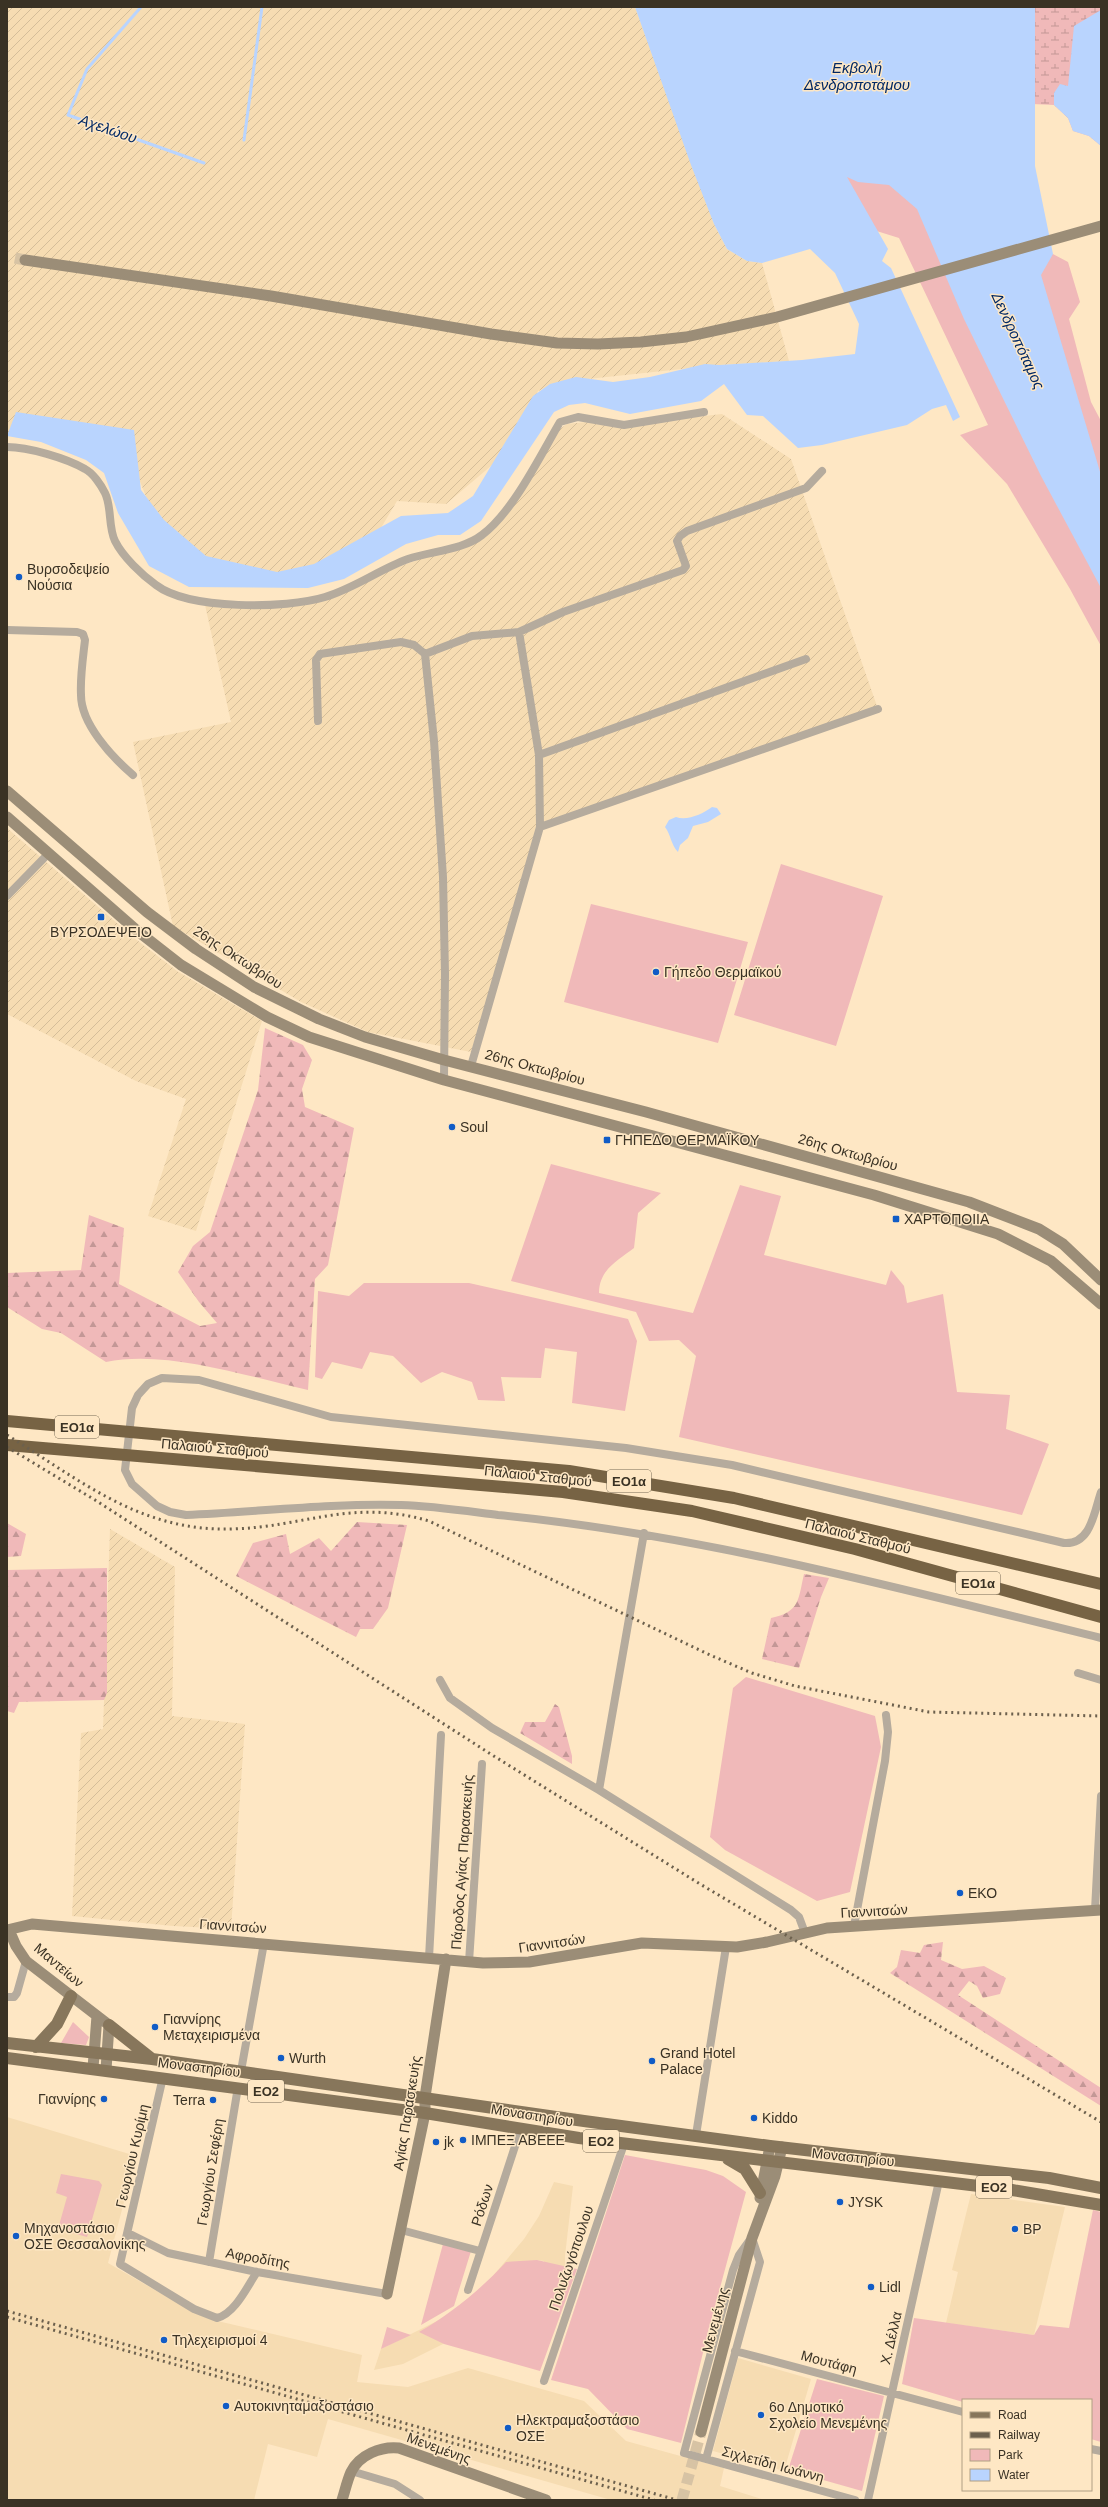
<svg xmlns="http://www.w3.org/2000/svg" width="1108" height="2507" font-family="Helvetica,sans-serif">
	<defs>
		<pattern id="industrial-furrows" width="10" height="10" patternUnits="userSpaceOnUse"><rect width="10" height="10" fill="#f6dcb2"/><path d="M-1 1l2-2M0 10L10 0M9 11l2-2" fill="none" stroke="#d4bd99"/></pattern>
		<pattern id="forest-firs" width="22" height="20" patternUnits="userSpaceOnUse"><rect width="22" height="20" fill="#f0b9b9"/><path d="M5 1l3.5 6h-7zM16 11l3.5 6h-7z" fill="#c39796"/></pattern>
		<pattern id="wetland-marsh" width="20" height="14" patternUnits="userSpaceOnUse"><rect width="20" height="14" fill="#f0b9b9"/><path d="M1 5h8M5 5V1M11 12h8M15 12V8" fill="none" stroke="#c39796"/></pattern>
	</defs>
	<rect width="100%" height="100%" fill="#fee7c4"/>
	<path fill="#f6dcb2" d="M7 2117 136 2156 108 2263 188 2309 209 2319 362 2355 357 2382 408 2387 468 2368 584 2401 626 2441 724 2468 720 2486 765 2500H611L328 2419 317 2457 268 2444 254 2500H7Z
		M554 2182 573 2186 565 2256V2284L543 2286 544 2261 537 2260 525 2277 457 2337 403 2364 374 2370 381 2349 445 2317 488 2282 524 2239 539 2216Z
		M971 2194 1065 2207 1034 2335 946 2323 958 2272 952 2270Z
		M738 2358 811 2379 784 2471 713 2451Z"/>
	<path fill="url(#industrial-furrows)" d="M7 7H635L714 224 727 249 747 261 762 263 789 361 719 365 560 382 538 391 498 460 446 504 397 501 369 548 321 568 263 578 191 566 153 514 129 454 105 438 7 435Z
		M722 414 791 459 878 709 540 827 471 1052 368 1032 301 1002 173 926 133 742 231 722 205 605 222 608 288 607 470 541 501 518 549 437 567 424 595 421H660Z
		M7 828 133 937 177 971 262 1021 196 1231 148 1216 186 1099 136 1081 7 1014Z
		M110 1529 175 1567 172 1716 245 1724 231 1929 173 1926 72 1916 81 1733 103 1729Z"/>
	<path fill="#f0b9b9" d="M1025 103 1033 192 1051 253 1068 262 1080 302 1069 319 1091 402 1101 421V646L1070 589 1007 484 960 435 988 425 899 238 867 228 837 176Z
		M781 864 883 896 836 1046 734 1015Z
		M591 904 748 942 718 1043 564 1002Z
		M551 1164 661 1193 638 1213 634 1248C617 1261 599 1270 599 1293L693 1313 740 1185 781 1196 764 1255 886 1285 891 1270 904 1286 907 1303 943 1294 957 1392 1010 1395 1006 1429 1049 1444 1022 1515 679 1437 696 1356 679 1340 649 1341 636 1312 511 1281Z
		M364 1283H469L628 1319 637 1341 625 1411 572 1403 577 1352 545 1348 541 1378 501 1377 505 1401 478 1400 472 1382 442 1372 421 1383 393 1356 370 1352 362 1369 332 1362 322 1379 315 1377 318 1291 349 1296Z
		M746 1677 875 1716 881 1747 850 1892 817 1901 725 1850 710 1837 733 1688Z
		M73 2022 89 2037 86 2045 61 2043Z
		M625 2155 706 2170 723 2176 746 2192 708 2332 681 2443 627 2429 588 2389 551 2380Z
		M61 2174 99 2181 102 2185 87 2237 58 2229 67 2197 56 2193Z
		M1093 2210 1101 2212V2442L1091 2439V2400H963V2402L902 2384 914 2318 1034 2335 1040 2325 1069 2328Z
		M443 2244 471 2251 454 2306 421 2325Z
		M537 2260 577 2269 540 2371 444 2344 419 2332C452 2313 480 2290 506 2262Z
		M387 2327 411 2335 381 2349Z
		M817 2379 884 2396 862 2491 788 2470Z"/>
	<path fill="url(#forest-firs)" d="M265 1028 303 1045 312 1060 302 1089 305 1107 354 1128 328 1265 315 1279 308 1390C249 1377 165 1349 106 1362L61 1333 42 1329 7 1307V1273L81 1270 89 1215 124 1228 119 1284 200 1326 217 1323 199 1302 178 1272 193 1246 210 1232 258 1090Z
		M357 1522 407 1525 388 1608 373 1629H360L356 1637 236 1576 253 1543 286 1534 290 1554 319 1538 331 1551Z
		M7 1523 26 1534 21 1556 7 1557Z
		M107 1568V1693L104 1700 19 1702 14 1713 7 1711V1570Z
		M804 1574 829 1578 821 1597 799 1668 762 1659 771 1618C800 1612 798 1600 804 1574Z
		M555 1704 559 1707 572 1756V1764L520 1733 525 1722H545Z
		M943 1942 941 1960 962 1969 984 1966 1006 1978 1000 1994 983 1998 977 1986 969 1981 958 1995 1101 2088V2106L890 1973 897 1967 901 1950 920 1953 924 1945Z"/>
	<path fill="url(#wetland-marsh)" d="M957 7H1101V146L1089 136 1073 131 1068 118 1054 105 962 101Z"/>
	<path fill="#b9d4fe" d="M635 7H1035V166L1053 254 1041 275 1101 475V588L1041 476 964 319 917 209 889 185 858 182 847 177 888 249 882 261 891 268 960 417 953 421 946 405 932 409 907 425 822 445 798 448 763 416 747 415 724 384 701 401 630 414 585 403 569 405 554 412 481 521 460 535H438L406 544 344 579 308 588 189 587 149 566 118 513 104 473 86 460 41 442 7 436 16 412 134 430 141 490 164 520 206 556 277 572 314 564 401 516 448 513 473 496 533 396 550 384 576 377 613 382 650 377 705 364 719 365 802 360 855 354 859 324 835 273 810 249 762 263 747 261 727 249 714 224 691 165Z
		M1101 10V146L1089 136 1073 131 1068 118 1054 105V93L1060 84 1068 86 1074 26Z
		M712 807 717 808 721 814 708 822 693 826 688 838 680 845 678 852C671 845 671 835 665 827L669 820 676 817C687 821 703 814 712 807Z"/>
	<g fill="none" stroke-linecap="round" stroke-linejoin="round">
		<path stroke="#b9d4fe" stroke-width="3" d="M141 7 87 69 68 115 204 163
			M244 140 262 7"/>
		<path stroke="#d7c3a4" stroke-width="11" stroke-dasharray="11 5.5" stroke-linecap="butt" d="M15 258 25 260
			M682 2500 701 2432"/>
		<path stroke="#b5ab9d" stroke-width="8" d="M7 447C28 447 66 458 85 469 93 473 101 485 105 493 112 507 108 527 115 541 123 557 142 575 156 585 189 610 286 609 325 597 355 588 380 569 408 559 431 551 463 550 482 535 513 512 540 456 560 422L578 417 624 425 704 412
			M7 630 77 632 83 634 85 640C83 658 80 677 81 695 81 724 112 757 133 775
			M425 654 434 741 443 877 445 974 444 1080
			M318 721 316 660 320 654 401 642 414 645 425 654 472 636 519 632 563 612 683 570 686 566 677 541 680 536 687 531 806 488 822 471
			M539 755 806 659
			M540 827 878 709
			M7 896 48 854
			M471 1066 540 827 539 755 519 632
			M1101 1492C1094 1512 1091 1545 1064 1543L732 1465 626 1448 331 1417 199 1380 162 1378 148 1384 138 1395 132 1408 125 1470 132 1484 157 1506 170 1512 186 1515C258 1512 329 1503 401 1505 433 1506 466 1511 498 1515 703 1535 901 1589 1101 1638
			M1078 1673 1101 1680
			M440 1680 450 1698 492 1728 599 1790 791 1910 799 1917 805 1933
			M599 1790 644 1533
			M1095 1910 1101 1796
			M854 1926 885 1761 888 1732 886 1715
			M429 1958 441 1735
			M469 1962 482 1764
			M7 1997H14L17 1993 26 1961
			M241 2071 264 1943
			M163 2077 120 2264 194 2309 217 2318C235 2314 248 2285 257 2272
			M696 2135 726 1947
			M401 2230 480 2251
			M128 2233 168 2253 257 2272 387 2294
			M749 2241 739 2255 733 2270 684 2453 855 2500
			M209 2262 238 2087
			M468 2290 521 2128
			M735 2351 963 2412
			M544 2381 624 2144
			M1091 2449 1101 2451
			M706 2459 760 2262 752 2238
			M351 2471 395 2484 420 2500
			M868 2500 939 2181"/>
		<path stroke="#9b8d77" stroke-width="11" d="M25 260 271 296 491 334 557 343 598 344 641 342 686 337 777 317 1101 226
			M7 791 147 912 196 949 254 987 319 1019 365 1037 444 1060 646 1112 969 1202 1039 1229 1063 1244 1101 1280
			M7 817 135 929 181 965 267 1017 309 1037 444 1080 874 1195 998 1234 1051 1261 1101 1304
			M7 1930 32 1924 483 1963 529 1962 642 1943 737 1947 767 1942 827 1928 1101 1910
			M9 1930 16 1946 26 1961 109 2025 106 2070
			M93 2068 97 2016
			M760 2198 770 2146
			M387 2294 425 2113V2097L446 1959
			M701 2432 752 2238 775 2176 782 2147
			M342 2500C345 2491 347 2481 351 2472 359 2455 381 2446 399 2448L546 2500"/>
		<path stroke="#87765b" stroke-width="12" d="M109 2025 152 2059
			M7 2043 152 2059 584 2121 770 2146 1049 2178 1101 2188
			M36 2047 57 2024 71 1996
			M7 2058 425 2113 579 2138 1012 2190 1101 2205
			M728 2159 745 2169 760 2193"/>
		<path stroke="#776344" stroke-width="12" d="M7 1421 569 1471 734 1498 1101 1584
			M7 1445 563 1492 692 1511 855 1549 1101 1617"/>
		<path stroke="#6c604d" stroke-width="3" stroke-dasharray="2 4" stroke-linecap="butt" d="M7 1435C80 1480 141 1532 232 1529 305 1527 352 1498 429 1521L710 1655 752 1673 795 1686 929 1712 1101 1716
			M7 1447 95 1500 489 1753 700 1884 1101 2122
			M7 2311 677 2500
			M7 2317 654 2500"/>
	</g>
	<g fill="#115cc6" stroke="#fee7c4" stroke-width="1.5">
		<circle cx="19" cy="577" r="4"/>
		<rect x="97" y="913" width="8" height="8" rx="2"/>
		<circle cx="656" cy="972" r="4"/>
		<circle cx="452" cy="1127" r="4"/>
		<rect x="603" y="1136" width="8" height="8" rx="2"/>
		<rect x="892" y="1215" width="8" height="8" rx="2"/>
		<circle cx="960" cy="1893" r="4"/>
		<circle cx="155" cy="2027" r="4"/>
		<circle cx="281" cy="2058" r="4"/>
		<circle cx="652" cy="2061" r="4"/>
		<circle cx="104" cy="2099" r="4"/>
		<circle cx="213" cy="2100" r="4"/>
		<circle cx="754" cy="2118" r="4"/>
		<circle cx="463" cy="2140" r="4"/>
		<circle cx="436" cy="2142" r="4"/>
		<circle cx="840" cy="2202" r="4"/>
		<circle cx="1015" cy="2229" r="4"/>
		<circle cx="16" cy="2236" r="4"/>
		<circle cx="871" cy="2287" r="4"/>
		<circle cx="164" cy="2340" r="4"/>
		<circle cx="226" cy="2406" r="4"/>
		<circle cx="761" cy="2415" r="4"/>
		<circle cx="508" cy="2428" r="4"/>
	</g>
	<g text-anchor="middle" stroke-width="3" stroke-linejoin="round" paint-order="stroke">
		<g fill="#fee7c4" stroke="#756854" stroke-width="1">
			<rect x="55" y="1416" width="44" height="22" rx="3"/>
			<rect x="607" y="1470" width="44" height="22" rx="3"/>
			<rect x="956" y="1572" width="44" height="22" rx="3"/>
			<rect x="248" y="2080" width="36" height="22" rx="3"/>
			<rect x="583" y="2130" width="36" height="22" rx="3"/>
			<rect x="976" y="2176" width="36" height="22" rx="3"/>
		</g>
		<g font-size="13" font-weight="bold" fill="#3a3224">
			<text x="77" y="1432">ΕΟ1α</text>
			<text x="629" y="1486">ΕΟ1α</text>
			<text x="978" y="1588">ΕΟ1α</text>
			<text x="266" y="2096">ΕΟ2</text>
			<text x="601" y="2146">ΕΟ2</text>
			<text x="994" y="2192">ΕΟ2</text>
		</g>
		<g font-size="14" fill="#3a3224" stroke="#fee7c4" text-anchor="start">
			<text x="27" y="574">Βυρσοδεψείο<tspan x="27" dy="16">Νούσια</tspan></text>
			<text x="101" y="937" text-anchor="middle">ΒΥΡΣΟΔΕΨΕΙΟ</text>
			<text x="664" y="977">Γήπεδο Θερμαϊκού</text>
			<text x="460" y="1132">Soul</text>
			<text x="615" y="1145">ΓΗΠΕΔΟ ΘΕΡΜΑΪΚΟΥ</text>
			<text x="904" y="1224">ΧΑΡΤΟΠΟΙΙΑ</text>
			<text x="968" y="1898">ΕΚΟ</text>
			<text x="163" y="2024">Γιαννίρης<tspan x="163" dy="16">Μεταχειρισμένα</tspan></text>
			<text x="660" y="2058">Grand Hotel<tspan x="660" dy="16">Palace</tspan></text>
			<text x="289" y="2063">Wurth</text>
			<text x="96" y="2104" text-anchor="end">Γιαννίρης</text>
			<text x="205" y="2105" text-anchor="end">Terra</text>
			<text x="762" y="2123">Kiddo</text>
			<text x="471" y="2145">ΙΜΠΕΞ ΑΒΕΕΕ</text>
			<text x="444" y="2147">jk</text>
			<text x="848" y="2207">JYSK</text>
			<text x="24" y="2233">Μηχανοστάσιο<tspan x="24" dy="16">ΟΣΕ Θεσσαλονίκης</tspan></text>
			<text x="1023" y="2234">BP</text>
			<text x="879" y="2292">Lidl</text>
			<text x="172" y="2345">Τηλεχειρισμοί 4</text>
			<text x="234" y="2411">Αυτοκινηταμαξοστάσιο</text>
			<text x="769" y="2412">6ο Δημοτικό<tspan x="769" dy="16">Σχολείο Μενεμένης</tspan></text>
			<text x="516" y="2425">Ηλεκτραμαξοστάσιο<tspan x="516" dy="16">ΟΣΕ</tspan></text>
		</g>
		<g font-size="14" fill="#3a3224" stroke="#fee7c4">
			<text transform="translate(238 957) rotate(33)" y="5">26ης Οκτωβρίου</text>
			<text transform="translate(535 1067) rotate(15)" y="5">26ης Οκτωβρίου</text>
			<text transform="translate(848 1152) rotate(16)" y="5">26ης Οκτωβρίου</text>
			<text transform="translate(215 1448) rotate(5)" y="5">Παλαιού Σταθμού</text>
			<text transform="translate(538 1476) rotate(6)" y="5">Παλαιού Σταθμού</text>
			<text transform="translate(858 1536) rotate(14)" y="5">Παλαιού Σταθμού</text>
			<text transform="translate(462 1862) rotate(-86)" y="5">Πάροδος Αγίας Παρασκευής</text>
			<text transform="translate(874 1911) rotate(-3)" y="5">Γιαννιτσών</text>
			<text transform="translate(233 1926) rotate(4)" y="5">Γιαννιτσών</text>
			<text transform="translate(552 1943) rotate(-8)" y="5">Γιαννιτσών</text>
			<text transform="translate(59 1965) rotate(40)" y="5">Μαντείων</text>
			<text transform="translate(199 2067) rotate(7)" y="5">Μοναστηρίου</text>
			<text transform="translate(407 2113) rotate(-81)" y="5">Αγίας Παρασκευής</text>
			<text transform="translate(532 2115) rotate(9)" y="5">Μοναστηρίου</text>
			<text transform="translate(132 2156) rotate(-77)" y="5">Γεωργίου Κυρίμη</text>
			<text transform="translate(853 2157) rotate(6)" y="5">Μοναστηρίου</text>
			<text transform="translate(210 2172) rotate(-81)" y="5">Γεωργίου Σεφέρη</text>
			<text transform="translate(482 2205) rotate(-72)" y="5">Ρόδων</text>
			<text transform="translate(258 2258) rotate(10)" y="5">Αφροδίτης</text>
			<text transform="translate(571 2258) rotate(-71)" y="5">Πολυζωγόπουλου</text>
			<text transform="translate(715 2320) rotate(-75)" y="5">Μενεμένης</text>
			<text transform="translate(891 2338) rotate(-77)" y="5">Χ. Δέλλα</text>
			<text transform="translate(829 2362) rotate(15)" y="5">Μουτάφη</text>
			<text transform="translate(439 2448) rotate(20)" y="5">Μενεμένης</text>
			<text transform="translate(773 2464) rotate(15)" y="5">Σιχλετίδη Ιωάννη</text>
		</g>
		<g font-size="15" font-style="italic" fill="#002865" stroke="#fee7c4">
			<text x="857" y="73">Εκβολή<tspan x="857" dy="17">Δενδροποτάμου</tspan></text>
			<text transform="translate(108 129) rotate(19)" y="5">Αχελώου</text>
			<text transform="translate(1018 341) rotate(65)" y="5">Δενδροπόταμος</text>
		</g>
	</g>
	<rect width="1108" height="2507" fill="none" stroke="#3a3224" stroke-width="16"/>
	<rect x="962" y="2399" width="130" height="92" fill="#fee7c4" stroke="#b09f84"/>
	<rect x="970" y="2412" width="20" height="6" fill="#87765b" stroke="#b09f84"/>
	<text x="998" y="2419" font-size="12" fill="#3a3224">Road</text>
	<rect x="970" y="2432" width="20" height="6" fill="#6c604d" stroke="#b09f84"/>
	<text x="998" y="2439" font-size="12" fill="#3a3224">Railway</text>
	<rect x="970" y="2449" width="20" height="12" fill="#f0b9b9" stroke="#b09f84"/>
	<text x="998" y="2459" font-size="12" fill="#3a3224">Park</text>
	<rect x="970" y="2469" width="20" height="12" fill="#b9d4fe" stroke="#b09f84"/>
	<text x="998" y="2479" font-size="12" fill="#3a3224">Water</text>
</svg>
